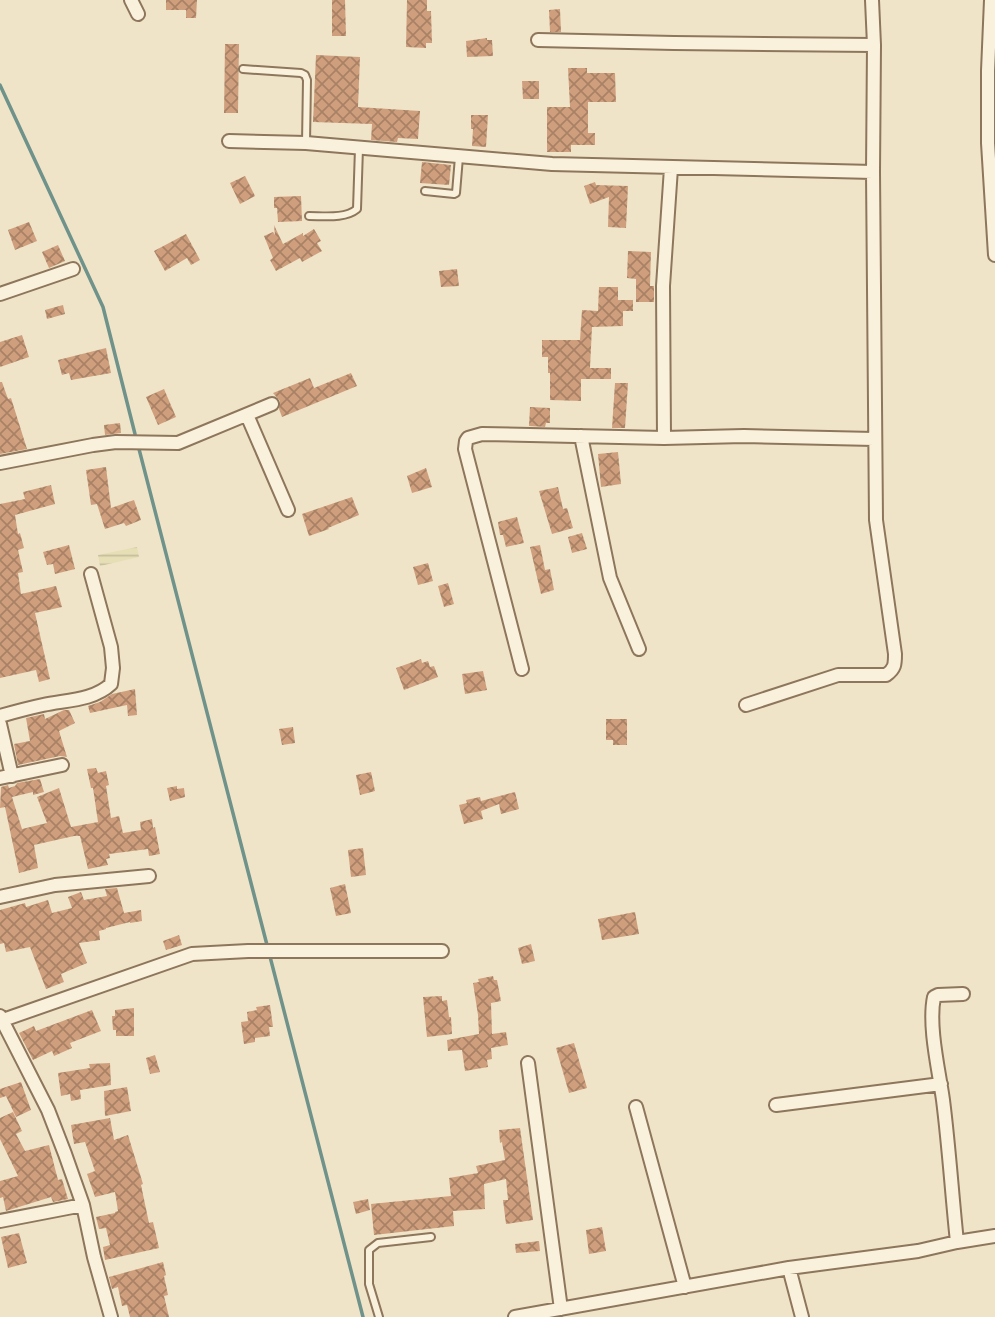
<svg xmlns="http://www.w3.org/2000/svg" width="995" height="1317" font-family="Literata,serif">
	<defs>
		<pattern id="farmland-rules" width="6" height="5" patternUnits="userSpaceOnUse" patternTransform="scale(1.75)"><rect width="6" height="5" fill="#e6deb5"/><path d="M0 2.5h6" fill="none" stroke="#c6bf9b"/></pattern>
		<pattern id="building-cross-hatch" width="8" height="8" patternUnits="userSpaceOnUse" patternTransform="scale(1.75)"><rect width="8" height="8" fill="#cf9f7d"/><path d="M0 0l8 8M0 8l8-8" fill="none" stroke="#a98266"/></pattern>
	</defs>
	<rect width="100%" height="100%" fill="#f0e4c8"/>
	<path fill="url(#farmland-rules)" d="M137 547 139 557 100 566 98 555Z"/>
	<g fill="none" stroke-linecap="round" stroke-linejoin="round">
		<path stroke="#6f938a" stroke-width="3.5" d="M0 85 103 307 135 434
			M139 449 363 1317"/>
	</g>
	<path fill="url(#building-cross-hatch)" d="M166 0H197L196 18H186V10H166Z
		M332 0H345L346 36H332Z
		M407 0H427V11H431L432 43H426V48L406 47Z
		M560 9 561 32H550L549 10Z
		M487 38V40H492L493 56 467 57 466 41Z
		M225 44H239L238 113H224Z
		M316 55 360 57 358 107 420 111 418 139 398 138 397 142 371 140 372 124 313 122Z
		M568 68H587V73H615L616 102H588V133H595V145H571V152H547V107H570Z
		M522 81H539V99H523Z
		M471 115H488L486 147 472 146 473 129H471Z
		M422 162 451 165 449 185 420 183Z
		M245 176 255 196 240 204 230 183Z
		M595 182 596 185 628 186 626 228 608 227 609 197 590 204 584 186Z
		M301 196 302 221 278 222 277 208H274V197Z
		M29 222 37 241 15 250 8 230Z
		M274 225 283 244 303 233V236L314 229 321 241 317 243 322 251 302 262 300 258 276 271 270 260 273 258 264 236 273 232 275 235Z
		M186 234 200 260 191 265 187 258 165 271 154 251Z
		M58 245 65 261 49 268 42 252Z
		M628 251 651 252 650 286H654V302H636V279L627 278Z
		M457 269 459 286 441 287 439 271Z
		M599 287H618V300H633V311H623V326L592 327 590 368H611V379H581V401L550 400V373H548V357H542V340H580L582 310 598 311Z
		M63 305 65 314 47 319 45 310Z
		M22 335 29 357 0 367V342Z
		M106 348 111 373 71 380 69 373 62 375 58 360Z
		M351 373 357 386 282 417 279 409 280 401 273 393 310 378 314 388Z
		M0 382H2L8 399 11 398 27 449 0 454Z
		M615 383H628L625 428H612Z
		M164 389 176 417 158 425 146 397Z
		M530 407 550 408V423H546L545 427 529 426Z
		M120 423 121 433 105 435 104 425Z
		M618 452 621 484 601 487 598 454Z
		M106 467 111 508 134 500 141 520 126 526 124 523 105 529 97 504 91 505 86 470Z
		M426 468 432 487 412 493 407 476Z
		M51 485 55 504 15 515 18 534 20 533 24 548 18 550 23 572 18 573 21 594 56 586 62 607 35 613 50 679 39 682 36 670 0 678V504L25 499 23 492Z
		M558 487 563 509 567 508 573 528 552 534 539 491Z
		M352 497 359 515 328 528 329 529 309 536 302 514Z
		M517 517 524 543 506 547 503 535H500L498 522Z
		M582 533 587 549 572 553 568 537Z
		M69 545 75 569 55 574 53 564 47 565 43 552Z
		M540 545 545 570 550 569 554 590 541 594 530 547Z
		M428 563 433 581 418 585 413 567Z
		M448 583 454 604 444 607 438 586Z
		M421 659 422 663 428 661 430 667 434 666 438 677 404 690 396 668Z
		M483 671 487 690 465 694 462 674Z
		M135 689 137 715 128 716 127 705 90 713 88 706 100 702 112 694Z
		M64 710H69L75 723 59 731 67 757 60 756 18 765 14 744 30 741 26 718 44 714 45 719Z
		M606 719H627V745H613V740H606Z
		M293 727 295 743 282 745 279 729Z
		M96 768 98 773 106 771 109 785 106 786 111 818 119 816 123 833 141 830 140 822 152 819 153 828 155 827 160 854 149 856 148 849 109 854 110 858 106 859 108 865 88 869 80 836H74L34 845 38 868 19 873 5 807 0 808 1 787 8 785 9 788 15 786 17 783 40 779 44 792 33 795V792L12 797 22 829 47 823 37 797 59 788 71 827 98 822 93 788H91L87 769Z
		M371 772 375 791 360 795 356 775Z
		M177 786V789L184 788 185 797 170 801 167 788Z
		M515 792 519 809 501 814 499 804 481 811 483 819 464 824 459 805 467 803 466 800 480 797 481 801Z
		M363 848 366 875 351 877 348 850Z
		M345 884 351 913 336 916 330 888Z
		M117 888 124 913 141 910 142 921 130 923V922L106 928V929L99 931 100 940 79 943 87 963 61 974 64 982 46 989 30 947 6 952 4 943 0 944V910L25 903 26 907 48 900 52 913 72 908 68 897 81 892 84 900 107 896 105 889Z
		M635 912 639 934 602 940 598 919Z
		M179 935 182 945 166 950 163 941Z
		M531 944 535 961 522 964 518 948Z
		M493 976 494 980H497L501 1001 491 1003 492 1034 506 1032 508 1045 491 1048 492 1059 487 1060 488 1067 465 1071 462 1050 448 1051 447 1040 479 1034 478 1015 473 983 479 982 478 979Z
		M442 996V1001L447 1000 449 1017H451L452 1034 427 1037 423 997Z
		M270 1005 273 1027H269L270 1036 255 1038V1042L244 1044 241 1022 248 1021 247 1012 257 1010 256 1007Z
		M134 1008V1036H116V1030H113L112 1016H115V1010Z
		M92 1010 101 1031 70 1043 72 1048 54 1056 52 1051 33 1060 19 1033 34 1026 36 1031Z
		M574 1043 587 1088 569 1093 556 1048Z
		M155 1055 160 1072 150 1074 146 1058Z
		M110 1063 111 1085 80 1090 81 1099 71 1101 70 1094 61 1096 58 1073 90 1068 89 1064Z
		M21 1082 31 1110 16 1117 6 1096 0 1098V1089Z
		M127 1087 131 1111 105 1116 104 1091Z
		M13 1112 22 1131 16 1134 25 1151 49 1145 58 1180 62 1179 68 1199 53 1202 51 1197 6 1211 3 1197 0 1198V1181L18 1176 0 1139V1118Z
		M110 1118 114 1140 128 1135 143 1184 141 1185 149 1223 153 1222 159 1248 105 1260 103 1247 110 1245 106 1228 99 1229 96 1217 115 1213V1212L118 1211 115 1192 95 1197 87 1174 95 1171 85 1142 74 1144 71 1125Z
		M520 1128 533 1220 506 1224 503 1200H508L506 1179 484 1184 485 1209 453 1211 454 1226 374 1235 371 1204 451 1196 449 1178 478 1173 476 1166 505 1160 502 1142 500 1143 499 1130Z
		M368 1199 370 1210 356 1214 353 1202Z
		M602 1227 606 1251 589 1254 586 1230Z
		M19 1233 27 1263 8 1268 1 1237Z
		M539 1241 540 1251 516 1253 515 1244Z
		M163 1262 166 1275 164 1276 168 1295 164 1296 169 1317H130L127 1305 122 1306 118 1287 112 1289 109 1277Z"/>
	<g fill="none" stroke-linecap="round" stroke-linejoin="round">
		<g stroke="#8d765c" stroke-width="10">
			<path id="lane" d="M243 69 301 73 305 75 307 80 306 143
				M425 191 454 194 456 193 459 157
				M309 216C324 216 345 219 357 209L359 148
				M379 1317 369 1284V1250L378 1243 431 1237"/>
		</g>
		<g stroke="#8d765c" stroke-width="16">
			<path id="street" d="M131 0 138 14
				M991 0 988 71V143L995 255
				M538 40 674 43 874 45
				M229 141 306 143 552 164 873 172
				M0 294 73 269
				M247 415 288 510
				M581 436 610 578 639 649
				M664 438 663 286 671 168
				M0 463 93 445 116 442 178 443 272 404
				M522 669 465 449 466 441 468 438 482 434 664 438 744 436 874 439
				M746 705 838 675H886C895 669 895 664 895 654L876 520 873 172 874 45 872 0
				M0 716C14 712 29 708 43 705 65 700 93 701 111 684L113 668 111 647 91 574
				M0 724 12 776
				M0 778 62 765
				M0 897 55 885 149 876
				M0 1016 48 1110 65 1154 83 1205 94 1257 111 1317
				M0 1021 192 954 248 951H442
				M528 1063 561 1309
				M776 1105 941 1084
				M636 1107 685 1287
				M0 1221 83 1205
				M957 1242C952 1195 949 1147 943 1100 939 1071 928 1026 934 997L938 995 963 994
				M789 1268 802 1317
				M515 1317 789 1268 918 1251 957 1242 995 1236"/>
		</g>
		<use href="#lane" stroke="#faf1dc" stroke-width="6"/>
		<use href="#street" stroke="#faf1dc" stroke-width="12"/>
	</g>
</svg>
